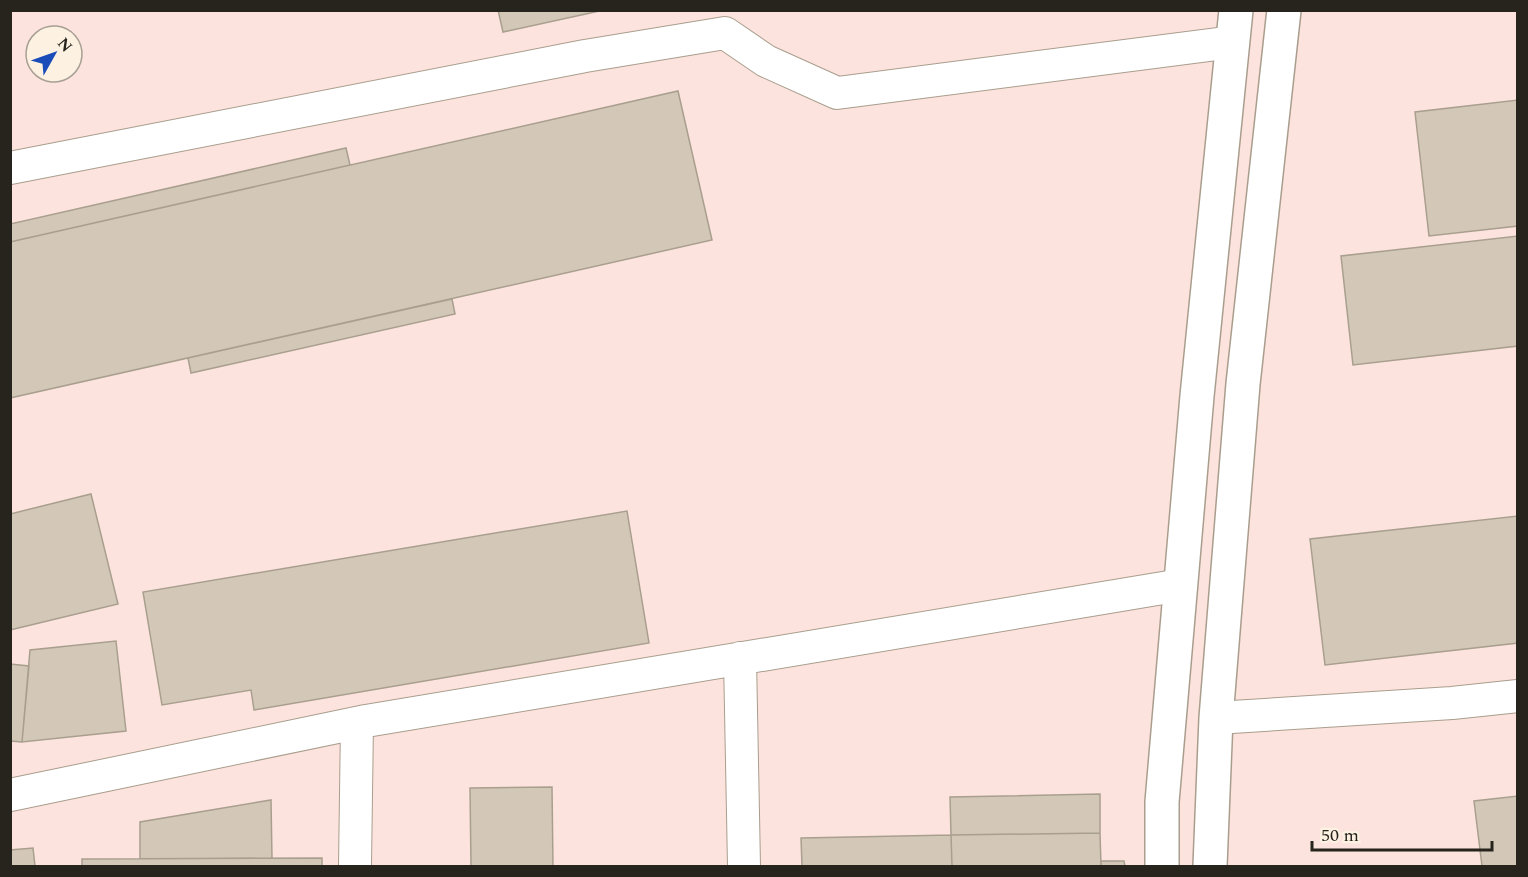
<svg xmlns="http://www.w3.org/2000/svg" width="1528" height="877" font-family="Spectral,serif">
	<rect width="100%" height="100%" fill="#fdf2e1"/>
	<path fill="#fde3dd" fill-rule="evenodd" d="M11 11H1517V866H11ZM36 36H72V72H36Z"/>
	<path fill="#d3c8b7" stroke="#a99f8f" stroke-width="1.5" d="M498 10H604L503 32Z
		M678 91 712 240 10 398V242Z
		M1518 100V226L1429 236 1415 112Z
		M346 148 350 165 10 242V224Z
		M1518 236V346L1353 365 1341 256Z
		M452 299 455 314 191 373 188 358Z
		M91 494 118 604 10 630V514Z
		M627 511 649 643 254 710 251 690 162 705 143 592Z
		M1518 516V643L1325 665 1310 539Z
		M116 641 126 731 22 742 30 650Z
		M10 664 29 666 22 742 10 741Z
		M552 787 553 866H471L470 788Z
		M1100 794V833L951 835 950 797Z
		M1518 796V866H1482L1474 801Z
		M271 800 272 858 140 859V822Z
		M1100 833 1101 866H952L951 835Z
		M951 835 952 866H802L801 838Z
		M33 848 35 866H10V850Z
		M322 858V866H82V859Z
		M1101 861H1124L1125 866H1101Z"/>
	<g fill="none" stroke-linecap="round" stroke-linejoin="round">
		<g stroke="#a99e8e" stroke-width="34">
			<path id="minor" d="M10 168 585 56 725 33 766 61 837 93 1233 42
				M740 658 744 866
				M1216 718 1452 703 1518 696
				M10 795 366 721 1181 585
				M355 866 357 723"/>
		</g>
		<g stroke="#a99e8e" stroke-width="36">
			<path id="major" d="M1162 866V802L1197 396 1236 10
				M1210 866 1216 718 1243 384 1284 10"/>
		</g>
		<use href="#minor" stroke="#fff" stroke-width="32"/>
		<use href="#major" stroke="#fff" stroke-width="33"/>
	</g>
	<rect width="1528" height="877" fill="none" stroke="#27231d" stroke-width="24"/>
	<g transform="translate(54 54) rotate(50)"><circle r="28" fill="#fdf2e1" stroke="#a79f93" stroke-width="1.5"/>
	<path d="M0-4.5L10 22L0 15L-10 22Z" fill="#1a4cb9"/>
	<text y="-9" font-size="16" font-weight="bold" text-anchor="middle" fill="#27231d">N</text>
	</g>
	<path d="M1312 841v9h180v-9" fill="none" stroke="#27231d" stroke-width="3"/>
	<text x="1321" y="841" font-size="18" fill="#27231d" stroke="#fdf2e1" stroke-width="4.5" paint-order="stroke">50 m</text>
</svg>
